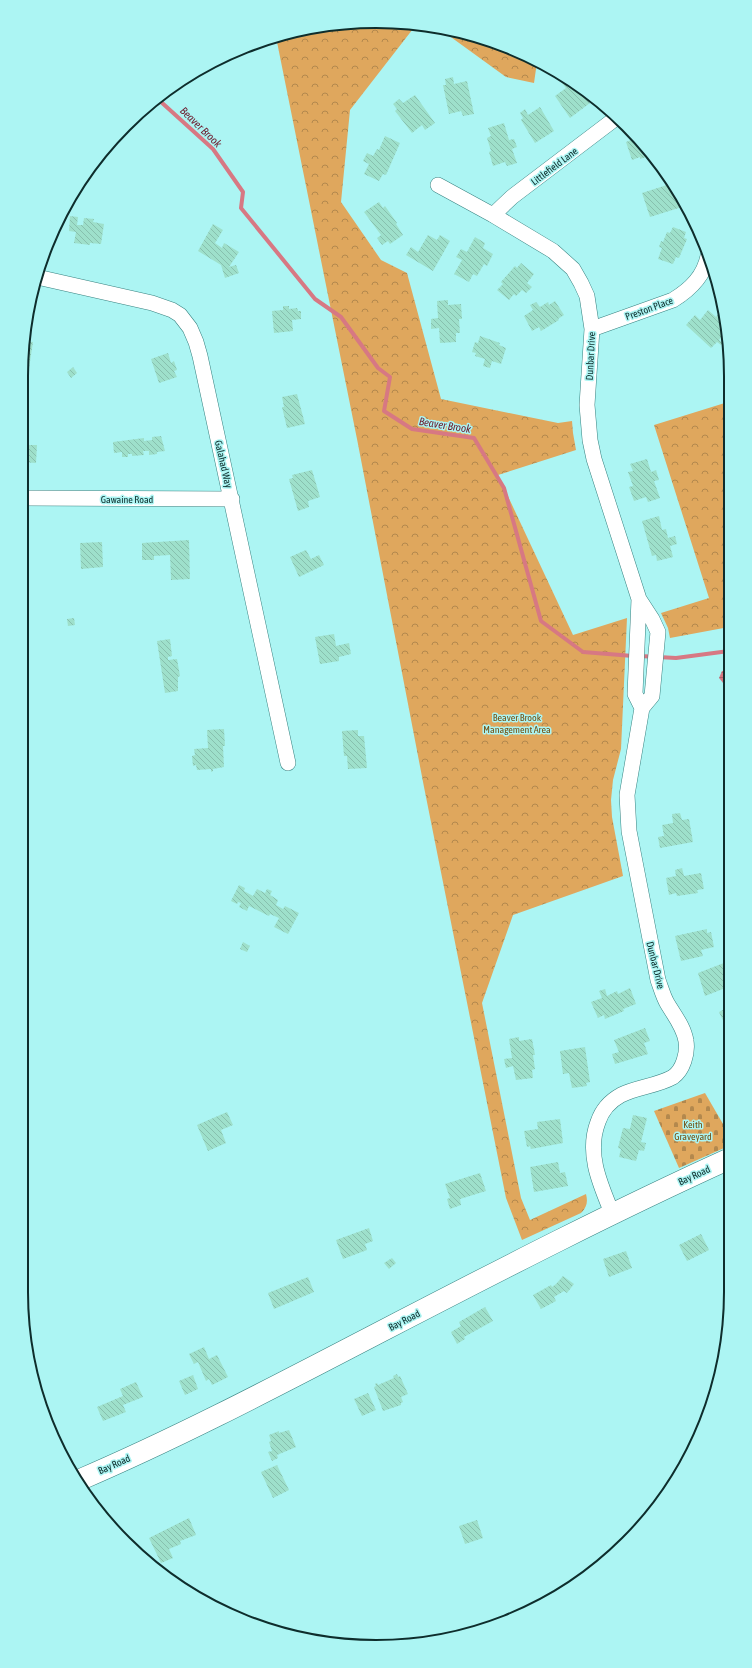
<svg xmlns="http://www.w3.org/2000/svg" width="752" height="1668" font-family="'Asap Condensed',sans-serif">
	<defs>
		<pattern id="forest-crowns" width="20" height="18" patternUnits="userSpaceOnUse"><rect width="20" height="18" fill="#dfa75d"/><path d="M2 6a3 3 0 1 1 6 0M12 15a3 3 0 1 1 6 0" fill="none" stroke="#b3884d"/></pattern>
		<pattern id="cemetery-stones" width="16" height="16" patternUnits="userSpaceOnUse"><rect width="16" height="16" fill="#dfa75d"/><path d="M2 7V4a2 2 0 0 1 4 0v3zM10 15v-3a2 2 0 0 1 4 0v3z" fill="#b3884d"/></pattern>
		<pattern id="water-rules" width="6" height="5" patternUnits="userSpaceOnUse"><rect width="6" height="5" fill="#d77883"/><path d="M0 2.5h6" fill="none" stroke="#ad636b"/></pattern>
		<pattern id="building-back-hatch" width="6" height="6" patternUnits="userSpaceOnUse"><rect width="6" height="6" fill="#9ee0cb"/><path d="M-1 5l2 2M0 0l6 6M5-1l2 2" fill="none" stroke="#87c0ae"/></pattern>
	</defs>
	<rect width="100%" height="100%" fill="#acf5f3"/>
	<path fill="url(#forest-crowns)" d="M376 21 416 25 350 110 341 202 381 260 407 273 441 399 558 423 572 421 573 433 576 450 498 475 573 635 627 618 621 749 613 780 611 800 612 817 623 876 513 915 482 1003 521 1198 530 1220 586 1194C588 1202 587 1207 581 1213L522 1240 506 1198 424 787 357 439 276 37 307 28Z
		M437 27 445 28 512 48 537 62 534 83 506 77Z
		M728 402 729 627 670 638 668 628 661 613 709 598 654 425Z"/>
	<path fill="url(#cemetery-stones)" d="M705 1093 730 1136 731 1145 679 1168 654 1111Z"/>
	<path fill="url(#water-rules)" d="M729 670V690L719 678 722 671Z"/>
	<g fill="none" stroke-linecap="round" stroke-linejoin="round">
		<path stroke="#d77883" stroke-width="4" d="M154 101H160L213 149 243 192 241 208 315 299 341 317 378 368 390 377 384 411 412 429 474 438 504 488 541 621 583 652 633 656
			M640 656 676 658 729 651"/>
	</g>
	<path fill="url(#building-back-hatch)" d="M453 77 454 84 467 81 474 114 463 116 461 111 449 114 443 85H446L445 79Z
		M566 79 577 85 590 103 570 118 555 96 566 88 561 82Z
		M415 95 435 123 425 130 422 125 412 133 395 111 397 109 393 104 399 99 403 103Z
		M540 107 554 131 535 143 521 120 523 118 520 113 525 109 528 115Z
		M504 123 509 140 514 139 517 147 512 149 517 163 507 166 505 162 493 166 489 152 491 151 487 138 491 136 488 128Z
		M385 136 400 143 386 175 383 174 379 181 364 174 369 164 363 161 367 153 373 156 377 149 379 150Z
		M636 138 657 160H658L652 162 649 156 640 159V157L632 160 626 142Z
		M670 184 674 197 678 195 682 207 650 217 642 193Z
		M379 202 383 208 385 206 397 223 396 224 403 235 390 244 388 241 382 245 377 238 381 235 364 212Z
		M70 216 78 217 77 225H83L84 218 94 219 93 222 104 224 101 244 90 243V245L74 243 76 232 69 231Z
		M213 224 223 230 215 243 222 248 224 243 239 252 229 267 236 265 239 273 225 278 221 265 198 251Z
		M673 227 686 232 684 238 687 239 679 258 676 257 673 264 658 259 662 248 659 247 661 241 663 242 667 232 670 233Z
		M428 235 437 240 440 235 450 241 433 271 406 255 411 247 418 252Z
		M475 237 485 243 483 248 493 254 487 266 484 264 477 276 473 274 469 282 454 274 462 260 456 257 461 249 467 252Z
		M521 263 534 274 527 283 532 287 526 293 522 290 516 296 514 294 509 300 497 290 503 284 501 282 515 266 517 268Z
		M448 300V305L461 304 462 319H459L460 333H456V342L440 343 439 328 431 329V319L438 318 437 301Z
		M555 301 564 315 558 319 559 320 541 331 539 327 532 331 524 316 533 310 530 305 536 302 540 307 548 302 549 305Z
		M283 306H289V309L297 308 298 311H301V319L292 320 293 331 274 333 272 311 283 310Z
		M708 310 716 317 719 313 725 318 726 322 723 325 728 329 719 340 723 343 721 345 717 342 711 348 686 325 695 315 700 320Z
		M480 336 500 343 499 345 506 348 501 364 492 361 490 368 483 366 485 359 475 356 476 353 472 352 475 342 478 343Z
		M24 341 33 342 29 368 22 366Z
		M168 353 171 363 174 361 177 370 174 371 177 377 159 383 151 359Z
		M73 367 77 373 71 378 67 372Z
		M297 394 305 424 287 428 282 407H284L282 397Z
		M161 436 165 451 157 452V454L149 455V451H143L144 455 132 456V454H128V457H122V452L114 453 113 442 144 438V441L152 440V437Z
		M21 445H37L36 463 21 462Z
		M647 459 651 472 656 470 659 480 654 481 660 498 648 502 646 497 634 501 629 487 633 486 628 472 633 471 630 464Z
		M312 470 320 497 308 501 309 507 298 511 289 479 293 478 292 475Z
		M659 516 662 530 666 529 668 538 675 536 677 544 670 546 673 557 657 561 656 555 652 556 642 521Z
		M189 540 190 579 171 580 170 555 154 556V560H142V543Z
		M102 542 103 567 81 569 80 543Z
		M306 550 311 559 319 555 324 565 299 577 290 557Z
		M21 553H22L23 571H21Z
		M74 618 75 625 68 626 67 619Z
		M334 634 336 646 349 643 351 654 339 657V661L320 664 315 637Z
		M170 639 172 656 168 657V660L177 659 180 676 178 677V691L165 693 157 641Z
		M224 729 225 746H223L224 767 213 769V771L211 772V769L197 770 196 765 193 766 192 756 195 755 194 749 208 748 207 730Z
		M358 730V736H364L367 768 348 769 347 756H344L342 731Z
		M680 813 682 820 689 819 693 842 660 848 658 837 664 836 662 825 673 823 672 814Z
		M682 868 684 876 701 873 704 889 697 890 698 893 677 896 676 893 669 895 666 878 676 876 675 870Z
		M239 885 245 888 244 891 253 896 257 889 265 893 267 889 272 891 270 895 278 900 276 905 283 909 285 906 299 913 288 934 274 927 279 918 270 914 269 916 249 906 247 911 239 907 241 903 238 902 237 904 231 901Z
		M730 912V922L725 923 723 913Z
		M707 929V933L711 932 714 947 701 950 703 956 681 961 675 936Z
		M243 942 250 946 247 952 240 949Z
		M729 961 730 980 726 982 728 987 705 996 698 973Z
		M630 988 636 1004 623 1009 624 1011 605 1019 604 1015 598 1018 591 1002 602 998 599 991 605 989 607 996 617 991 618 994Z
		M730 1006V1025L726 1027 719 1012Z
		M645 1028 650 1041 644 1043 648 1054 615 1064 612 1054 619 1052 614 1040Z
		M519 1037V1041L532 1039 535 1055H533L535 1069 532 1070 533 1078 516 1080 513 1066 506 1068 504 1059 512 1058 509 1039Z
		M585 1047 590 1082 586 1083 587 1086 572 1088 569 1073 563 1074 560 1051Z
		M227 1112 233 1125 221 1130 226 1143 208 1151 197 1125Z
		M633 1115 647 1118 641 1142 646 1143 644 1151 639 1150 636 1161 619 1157 621 1149 618 1148 623 1128 630 1129Z
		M560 1119 563 1143 531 1149 530 1146 527 1147 524 1131 538 1129 537 1122Z
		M558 1162 560 1173 565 1172 568 1186 534 1192 530 1167Z
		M480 1173 486 1191 460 1199 461 1205 450 1209 447 1199 450 1198 445 1184Z
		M369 1228 373 1241 365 1244 367 1250 343 1259 336 1240Z
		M701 1234 709 1250 687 1261 679 1245Z
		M626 1251 632 1268 609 1277 603 1259Z
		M392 1258 396 1263 389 1269 384 1263Z
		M563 1276 574 1284 567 1293 564 1291 554 1297 556 1301 541 1309 533 1295 551 1285 552 1287 556 1284Z
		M308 1277 314 1292 274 1309 268 1293Z
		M485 1307 493 1321 464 1337 465 1339 457 1344 451 1332 461 1326 459 1322Z
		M204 1347 209 1359 217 1355 228 1377 212 1385 209 1379 206 1381 198 1362 194 1364 189 1354Z
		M397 1374 398 1377 400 1376 408 1394 401 1397 403 1402 401 1403V1405L383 1411 374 1387 376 1386 375 1384 377 1383 378 1385 394 1378 393 1376Z
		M193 1375 198 1389 185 1395 179 1381Z
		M136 1382 143 1397 123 1405 126 1412 103 1421 97 1407 123 1396 120 1389Z
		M368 1393 376 1410 362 1416 354 1399Z
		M289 1430 296 1447 277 1455 278 1458 272 1461 268 1452 272 1451 269 1442 271 1441 269 1435 279 1431V1433Z
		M277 1465 289 1490 273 1498 261 1472Z
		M189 1518 196 1535 180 1541 181 1544 169 1549 173 1558 161 1563 149 1538Z
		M477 1520 483 1538 465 1544 459 1526Z"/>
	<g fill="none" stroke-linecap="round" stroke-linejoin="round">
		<g stroke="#388280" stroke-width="16">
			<path id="street" d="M438 185 493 215 553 251 573 269 581 283 587 296 592 329 587 405 590 440 594 459 639 599 652 619 658 632 652 696 642 708 627 795 629 831 658 980C661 988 663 996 667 1003 674 1015 684 1027 686 1041 688 1053 683 1070 673 1077 657 1086 637 1087 621 1095 610 1101 602 1110 598 1122 586 1153 600 1184 612 1213
				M493 215 512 197 616 118
				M37 277 152 303 172 310 180 315 190 328 196 342 200 356 288 763
				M592 329 673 300C691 289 704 276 708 256
				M21 498 232 499
				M639 599 635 694 642 708"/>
		</g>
		<g stroke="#388280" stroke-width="22">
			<path id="secondary" d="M77 1481C182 1436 284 1382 386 1329 500 1270 614 1211 731 1158"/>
		</g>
		<use href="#street" stroke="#fff" stroke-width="15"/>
		<use href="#secondary" stroke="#fff" stroke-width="21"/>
	</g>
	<g text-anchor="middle" stroke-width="3" stroke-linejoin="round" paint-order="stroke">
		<g font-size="10" fill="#0e2d2c" stroke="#acf5f3">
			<text transform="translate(554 166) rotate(-37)" y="4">Littlefield Lane</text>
			<text transform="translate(649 308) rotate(-20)" y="4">Preston Place</text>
			<text transform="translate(590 356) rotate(-87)" y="4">Dunbar Drive</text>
			<text transform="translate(224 464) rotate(77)" y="4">Galahad Way</text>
			<text x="127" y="503">Gawaine Road</text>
			<text transform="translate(656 965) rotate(76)" y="4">Dunbar Drive</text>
			<text transform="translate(694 1175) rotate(-25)" y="4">Bay Road</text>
			<text transform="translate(404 1320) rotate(-27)" y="4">Bay Road</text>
			<text transform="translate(114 1464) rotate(-24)" y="4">Bay Road</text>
		</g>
		<g font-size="10" fill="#734d0f" stroke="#acf5f3">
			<text x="517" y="721">Beaver Brook<tspan x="517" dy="12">Management Area</tspan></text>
			<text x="693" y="1128">Keith<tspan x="693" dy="12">Graveyard</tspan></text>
		</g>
		<g font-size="11" font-style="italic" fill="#6d182b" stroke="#acf5f3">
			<text transform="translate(201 127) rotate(44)" y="4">Beaver Brook</text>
			<text transform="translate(445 425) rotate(9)" y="4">Beaver Brook</text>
		</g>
	</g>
	<path d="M0 0H752V1668H0ZM376 28H376A348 348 0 0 1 724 376V1292A348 348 0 0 1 376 1640H376A348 348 0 0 1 28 1292V376A348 348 0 0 1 376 28Z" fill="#acf5f3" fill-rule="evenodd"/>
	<path fill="none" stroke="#0e2d2c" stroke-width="2" d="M376 28H376A348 348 0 0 1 724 376V1292A348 348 0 0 1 376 1640H376A348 348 0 0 1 28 1292V376A348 348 0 0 1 376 28Z"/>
</svg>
